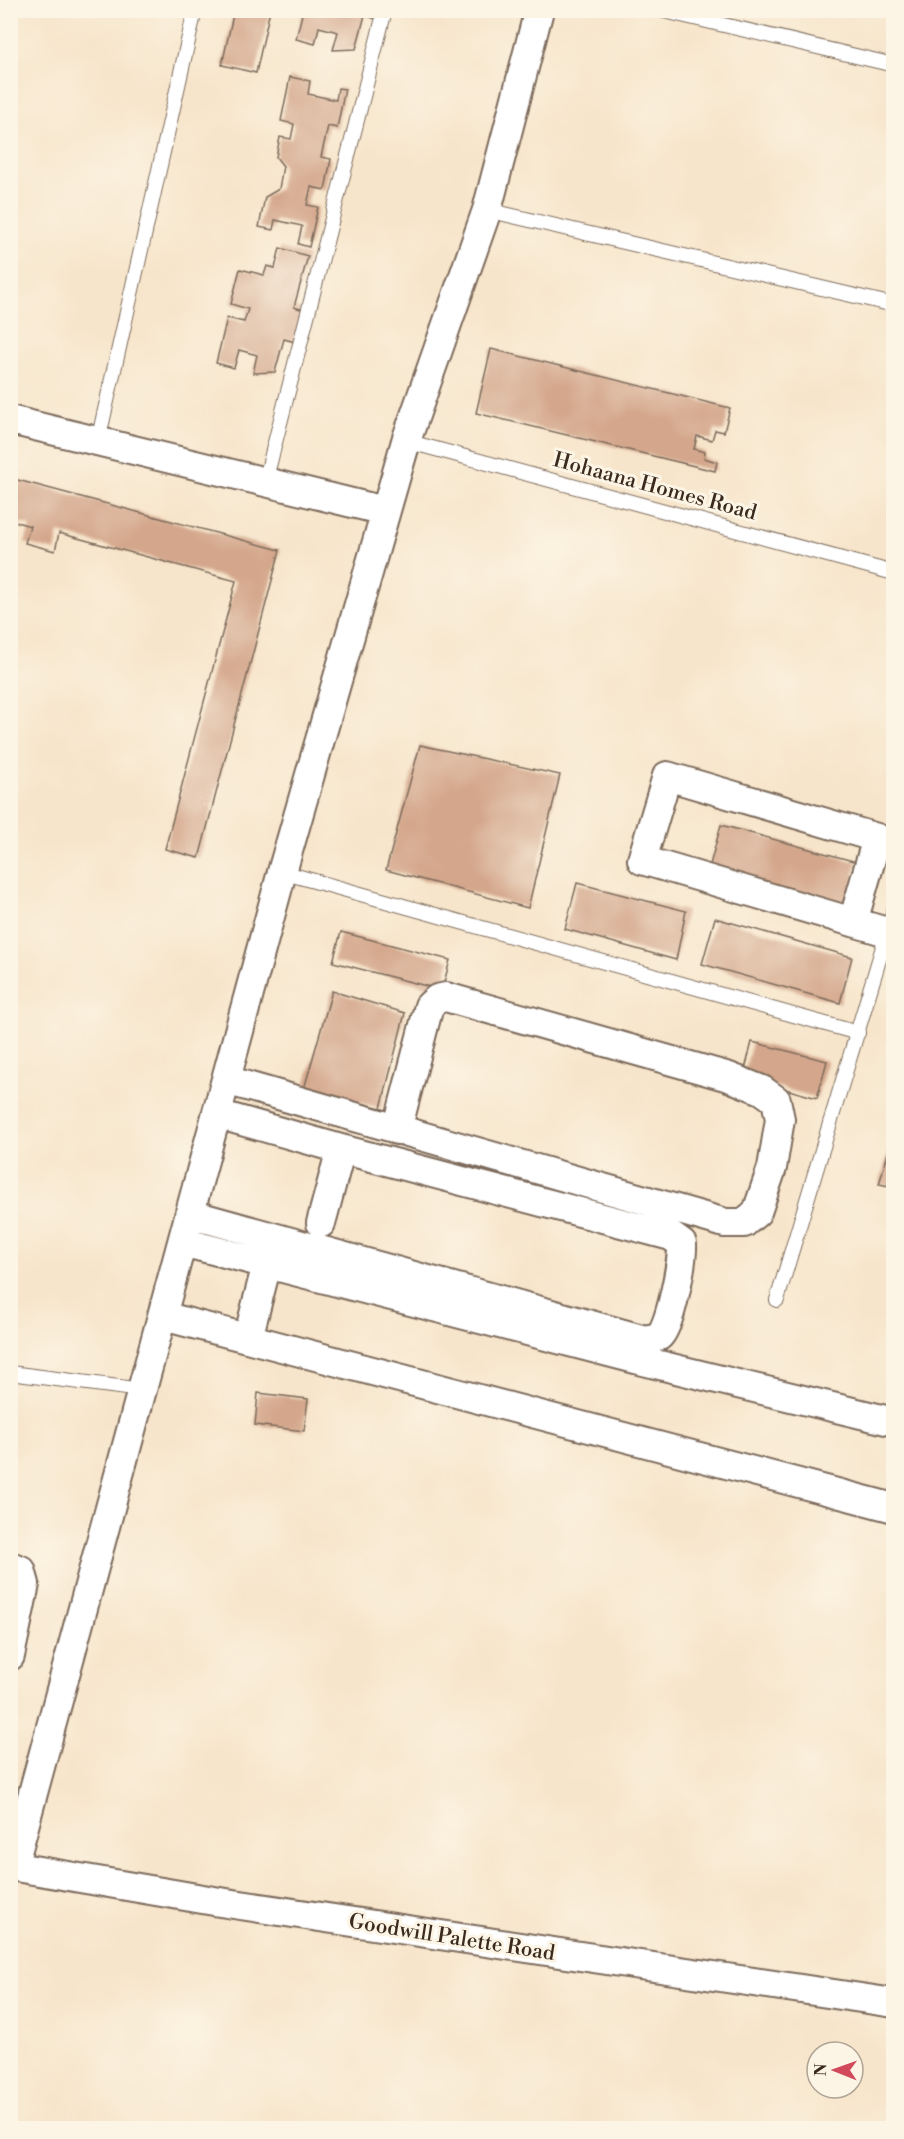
<svg xmlns="http://www.w3.org/2000/svg" width="904" height="2139" font-family="'Libre Bodoni',serif">
	<rect width="100%" height="100%" fill="#fcf5e5"/>
	<filter id="ink" filterUnits="userSpaceOnUse"><feTurbulence type="fractalNoise" baseFrequency=".0167" numOctaves="2"/><feDisplacementMap in="SourceGraphic" scale="12" xChannelSelector="R" yChannelSelector="G"/><feConvolveMatrix kernelMatrix="1 2 1 2 8 2 1 2 1" color-interpolation-filters="sRGB"/></filter>
	<filter id="wash" filterUnits="userSpaceOnUse"><feTurbulence type="fractalNoise" baseFrequency=".008" numOctaves="4" result="noise"/><feDisplacementMap in="SourceGraphic" scale="24" xChannelSelector="R" yChannelSelector="G"/><feGaussianBlur stdDeviation="1.35" result="paint"/><feColorMatrix in="noise" values="0 0 0 0 0 0 0 0 0 0 0 0 0 0 0 0 0 1.4 0 .05"/><feComposite in="paint" operator="in"/></filter>
	<g filter="url(#wash)">
		<rect width="100%" height="100%" fill="#f7e5cb"/>
		<g id="blocks">
			<path fill="#d4a78c" d="M234 10H270L256 73 222 65Z
				M303 10H378L376 19 365 15 356 49 333 50 338 32 319 27 315 44 296 39Z
				M290 77 310 81 308 94 336 100 338 88 345 89 337 128 328 126 321 157 331 159 325 190 311 187 307 205 318 207 309 247 298 244 302 226 275 220 273 230 259 227 265 197 279 189 283 166 276 157 280 137 291 139 294 124 281 121Z
				M280 248 308 256 294 307 304 310 295 342 284 339 275 372 253 373 257 355 239 350 234 368 216 363 227 318 244 322 248 309 231 304 240 269 264 275 267 266 275 268Z
				M491 349 730 408 724 432 715 430 712 440 697 436 694 449 705 452 704 458 717 462 715 471 476 413Z
				M10 478 280 550 199 858 165 849 236 581 59 533 55 551 25 543 30 526 10 520Z
				M420 745 560 775 528 908 386 870Z
				M721 825 857 862 847 910 708 872Z
				M577 883 686 911 676 960 565 929Z
				M715 918 852 957 840 1003 702 964Z
				M341 932 450 960 442 990 333 962Z
				M332 991 405 1013 381 1108 304 1089Z
				M752 1042 827 1061 817 1098 743 1077Z
				M893 1136H894V1187L879 1184Z
				M258 1393 308 1399 304 1431 255 1425Z"/>
		</g>
	</g>
	<g filter="url(#ink)">
		<use href="#blocks" fill-opacity="0" stroke="#7d6b5b" stroke-width="1.5"/>
		<g fill="none" stroke-linecap="round" stroke-linejoin="round">
			<g stroke="#7d6b5b" stroke-width="16">
				<path id="lane" d="M660 10 894 65
					M487 210 894 305
					M98 441 195 10
					M406 441 894 573
					M265 482 385 10
					M282 872 858 1033
					M777 1300 894 910
					M10 1373 142 1390"/>
			</g>
			<g stroke="#7d6b5b" stroke-width="32">
				<path id="street" d="M10 420 385 511
					M853 922 877 838 667 776 642 860 853 922 887 932
					M226 1080 725 1223H744L757 1212 772 1168 780 1119 776 1100 762 1090 729 1077 446 997 437 999 429 1006 397 1130
					M190 1214 645 1340C648 1339 656 1338 659 1336 670 1329 683 1259 682 1244L671 1236 341 1149 217 1114
					M321 1223 341 1149
					M182 1242 643 1361 894 1422
					M163 1316 894 1508
					M248 1338 267 1264
					M10 1566 21 1570 25 1584 10 1656
					M10 1866 220 1902 894 2003
					M13 1867 282 872 406 441 487 210 539 10"/>
			</g>
			<use href="#lane" stroke="#fff" stroke-width="14"/>
			<use href="#street" stroke="#fff" stroke-width="28"/>
		</g>
	</g>
	<g text-anchor="middle" stroke-width="6" stroke-linejoin="round" paint-order="stroke">
		<g font-size="21" fill="#3b2a1e" stroke="#fcf5e5">
			<text transform="translate(655 486) rotate(15)" y="7">Hohaana Homes Road</text>
			<text transform="translate(452 1937) rotate(9)" y="7">Goodwill Palette Road</text>
		</g>
	</g>
	<rect width="904" height="2139" fill="none" stroke="#fcf5e5" stroke-width="36"/>
	<g transform="translate(835 2070) rotate(271)"><circle r="28" fill="#fcf5e5" stroke="#afa495" stroke-width="1.5"/>
	<path d="M0-4.5L10 22L0 15L-10 22Z" fill="#d1495b"/>
	<text y="-9" font-size="16" font-weight="bold" text-anchor="middle" fill="#3b2a1e">N</text>
	</g>
</svg>
